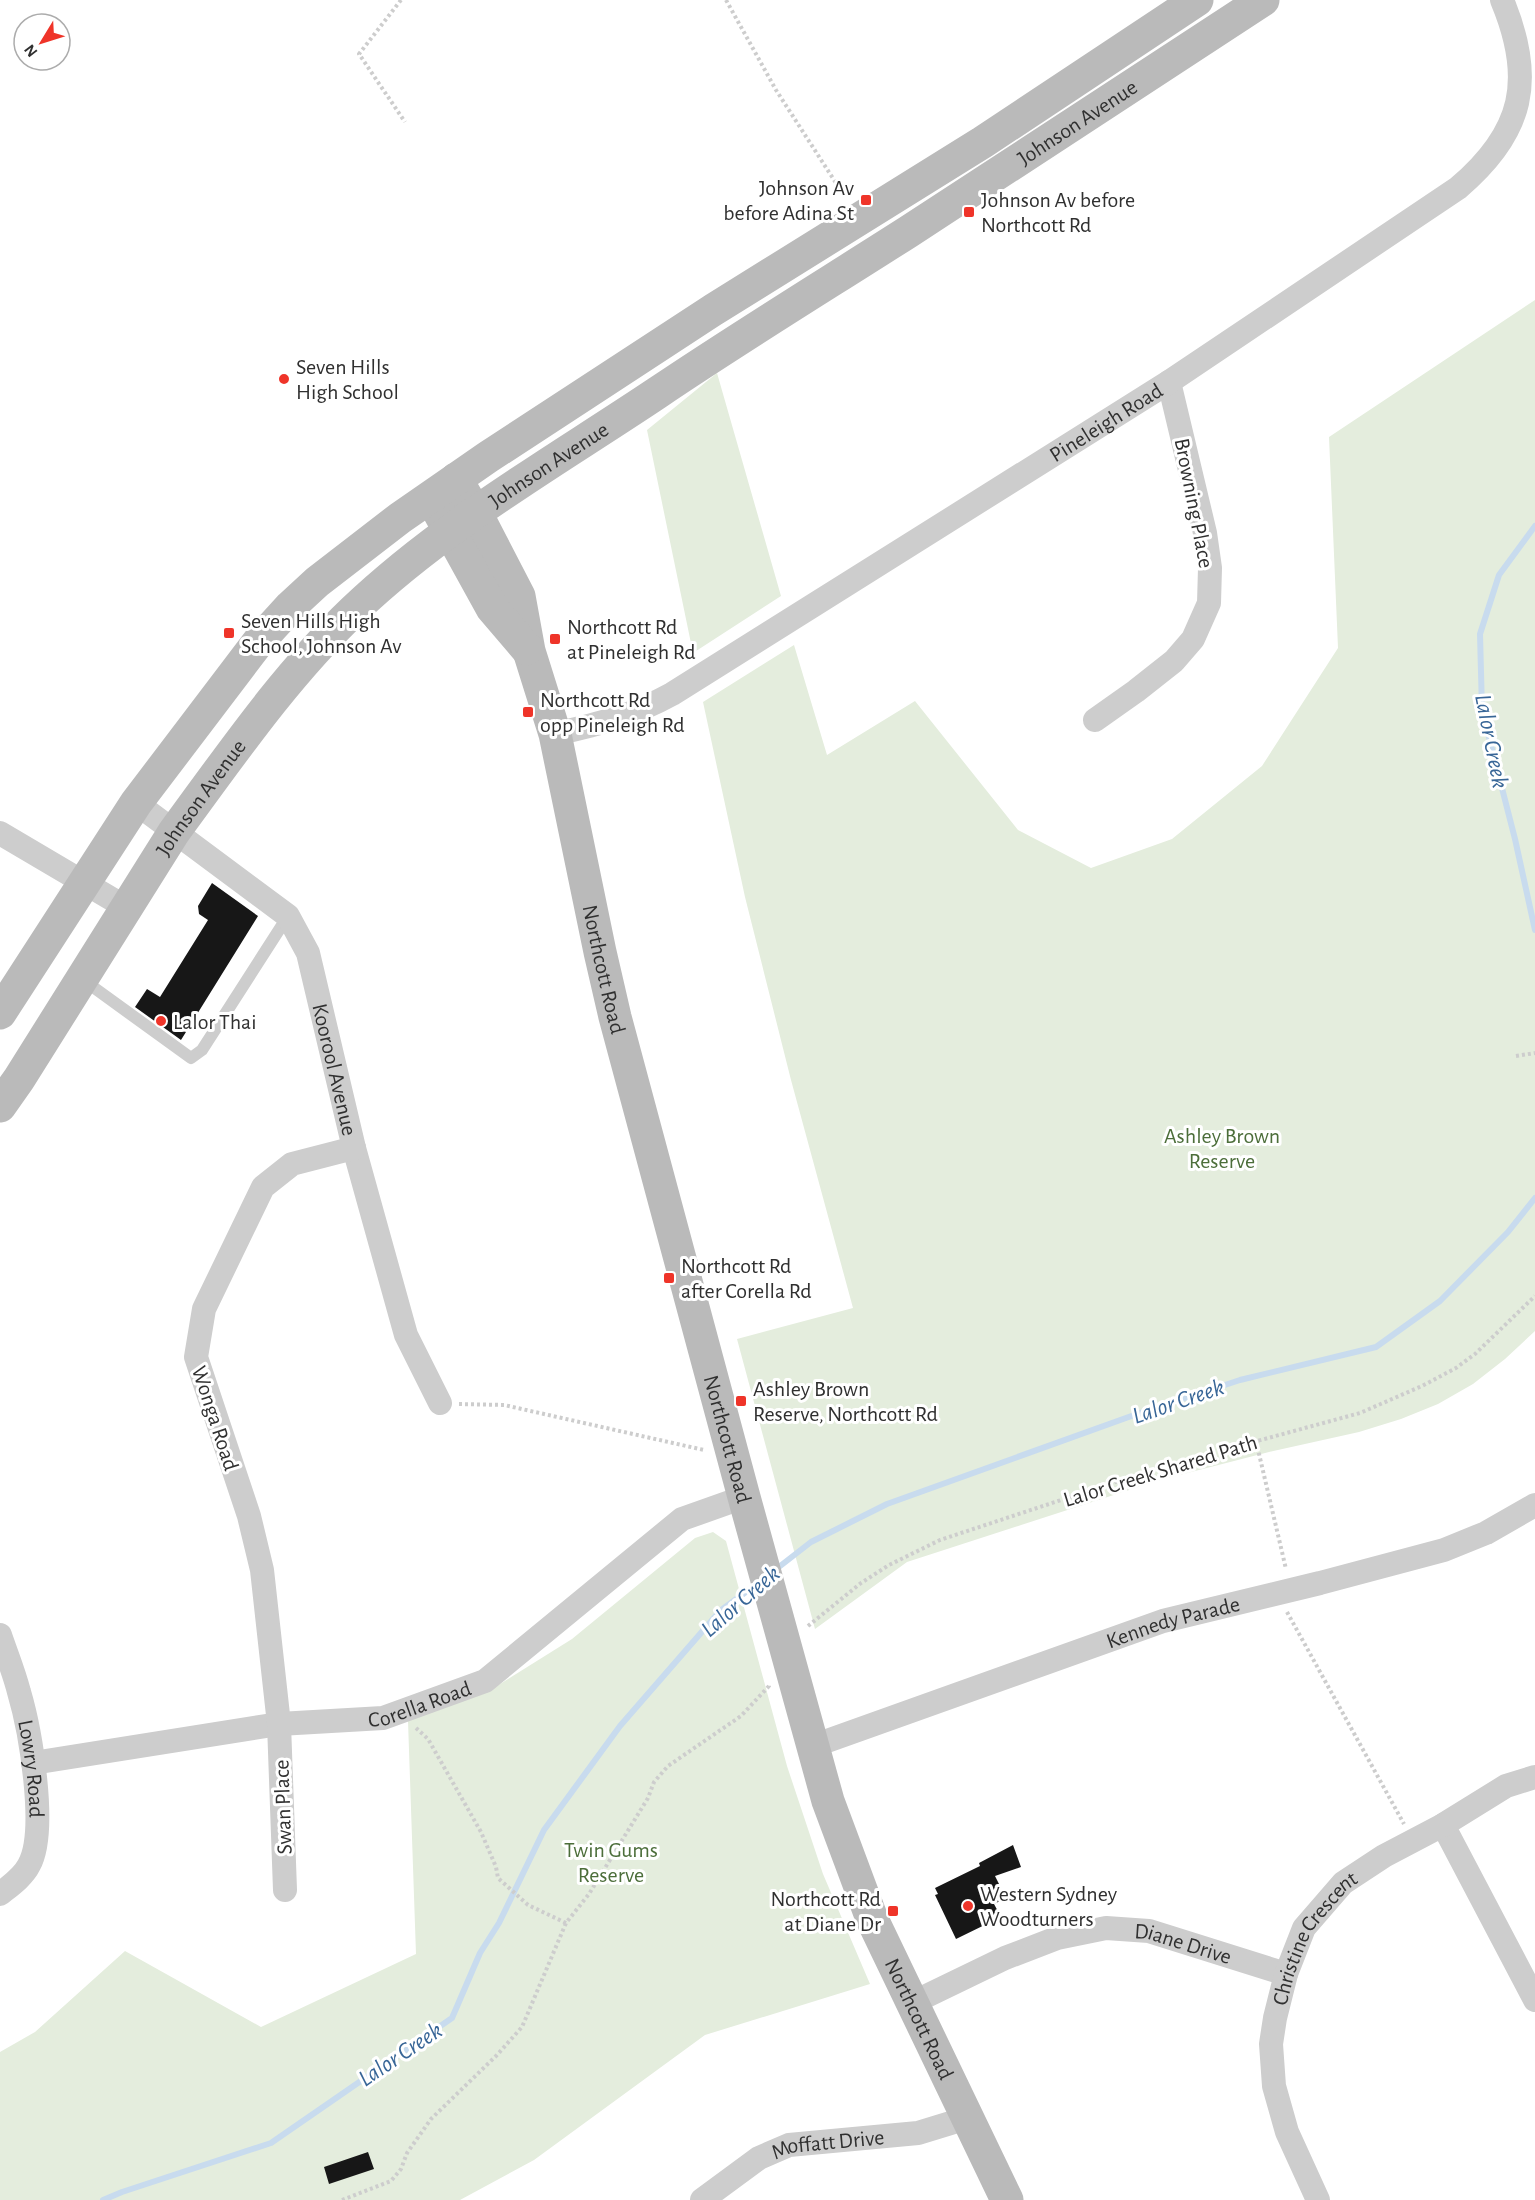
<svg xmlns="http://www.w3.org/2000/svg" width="1535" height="2200" font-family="'Alegreya Sans',sans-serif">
	<rect width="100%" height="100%" fill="#fff"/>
	<path fill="#e4eddd" d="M1535 300V1331L1505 1359 1473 1384 1438 1404 1401 1419 1359 1432 1269 1452 1160 1480 907 1562 815 1629 737 1339 853 1308 791 1080 745 897 703 702 794 645 827 755 915 701 1018 830 1091 868 1172 839 1262 766 1338 648 1329 437Z
		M717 373 781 596 693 653 647 430Z
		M713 1532 726 1541 787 1766 823 1874 870 1984 705 2035 534 2160 460 2200H0V2052L35 2032 125 1951 261 2027 416 1954 408 1721 492 1689 572 1639 695 1538Z"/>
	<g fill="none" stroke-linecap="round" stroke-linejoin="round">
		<path stroke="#c8dbee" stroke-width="6" d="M1535 526 1499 575 1480 634 1482 710 1515 839 1535 930
			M775 1570 811 1542 887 1504 1137 1414 1240 1380 1376 1347 1440 1301 1508 1232 1535 1198
			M103 2200 122 2192 271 2143 452 2018 480 1953 499 1923 544 1830 620 1726 720 1611 758 1583"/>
	</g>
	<path fill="#171717" d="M212 883 258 916 181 1040 135 1007 147 989 160 997 208 920 199 914 198 906Z
		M1013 1845 1021 1867 995 1876 1006 1898 994 1904 1001 1917 956 1939 935 1895 938 1894 935 1888 980 1866 979 1863Z
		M368 2152 374 2169 329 2184 324 2167Z"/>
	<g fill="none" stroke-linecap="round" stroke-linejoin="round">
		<path stroke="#cdcdcd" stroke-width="4" stroke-dasharray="3 3" stroke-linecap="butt" d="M401 0 359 54 405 122
			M726 0 776 90 845 197
			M1516 1056 1535 1053
			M459 1404 504 1405 704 1450
			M1256 1441 1286 1569
			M1287 1612 1404 1824
			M808 1626 861 1583 889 1565 940 1540 1158 1468 1360 1413 1422 1386 1456 1368 1475 1354 1535 1296
			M416 1728 428 1739 481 1832 496 1867 498 1878 528 1905 566 1923
			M342 2200 391 2181 401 2169 407 2153 431 2119 497 2055 522 2027 566 1923 589 1894 648 1798 654 1782 668 1766 741 1716 769 1686V1684"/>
		<path stroke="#cdcdcd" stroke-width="12" d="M82 979 191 1058 202 1050 288 916"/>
		<g stroke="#cdcdcd" stroke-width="24">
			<path d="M1095 720 1136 691 1174 661 1193 639 1209 603 1210 568 1205 533 1169 382"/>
			<path id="s1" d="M555 734C599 724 632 716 672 694L1169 382 1458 188C1524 132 1535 79 1502 0"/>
			<path id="s2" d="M136 803 288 916 308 953 354 1148 406 1335 440 1403"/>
			<path d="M0 833 127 908"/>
			<path id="s3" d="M0 1635C6 1653 14 1672 19 1692 30 1729 48 1831 29 1865 23 1877 10 1886 0 1894"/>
			<path id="s4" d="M813 1746 1163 1621 1320 1583 1444 1550 1486 1533 1535 1505"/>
			<path id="s5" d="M33 1763 279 1724 383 1718 485 1681 682 1519 744 1497"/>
			<path d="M1443 1825 1535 2000"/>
			<path d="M285 1890 279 1724 262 1570 249 1516 196 1357 204 1309 263 1187 292 1164 354 1148"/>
			<path id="s6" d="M912 2003 1005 1958 1057 1938 1106 1928 1149 1931 1286 1974"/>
			<path id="s7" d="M702 2200 759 2158 789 2145 918 2133 967 2118"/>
			<path id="s8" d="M1318 2200 1287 2132 1274 2086 1271 2044 1275 2018 1286 1974 1304 1928 1343 1883 1384 1856 1443 1825 1506 1786 1535 1777"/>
		</g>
		<g stroke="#bababa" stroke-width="33">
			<path id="s9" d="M456 479 476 513 519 596 529 651 555 734 600 952 615 1017 744 1497 828 1801 872 1919 1007 2200"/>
			<path d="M439 512 492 608 527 649"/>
			<path d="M0 1013 136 803 259 641 291 606 317 582 400 518 488 457 713 310 983 142 1197 0"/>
			<path id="s10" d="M0 1106 19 1079 174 832C230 756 284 677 353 611 443 525 554 462 657 393 740 337 825 285 908 232 1027 155 1145 77 1263 0"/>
		</g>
	</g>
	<g fill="#ef3429" stroke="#fff" stroke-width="2">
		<rect x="860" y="194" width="12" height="12" rx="3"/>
		<rect x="963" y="206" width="12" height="12" rx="3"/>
		<circle cx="284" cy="379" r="6"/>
		<rect x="223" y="627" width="12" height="12" rx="3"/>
		<rect x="549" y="633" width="12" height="12" rx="3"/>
		<rect x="522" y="706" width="12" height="12" rx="3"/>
		<circle cx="161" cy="1021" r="6"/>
		<rect x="663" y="1272" width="12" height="12" rx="3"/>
		<rect x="735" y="1395" width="12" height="12" rx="3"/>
		<circle cx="968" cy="1906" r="6"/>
		<rect x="887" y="1905" width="12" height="12" rx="3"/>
	</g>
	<g text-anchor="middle" stroke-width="6" stroke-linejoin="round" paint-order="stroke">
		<g font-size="22" fill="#303030" stroke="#fff">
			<text dy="8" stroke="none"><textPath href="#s10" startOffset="1484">Johnson Avenue</textPath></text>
			<text dy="8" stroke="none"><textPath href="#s1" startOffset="636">Pineleigh Road</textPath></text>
			<text dy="8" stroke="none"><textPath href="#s10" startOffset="854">Johnson Avenue</textPath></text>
			<text transform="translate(1195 503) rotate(79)" y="8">Browning Place</text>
			<text dy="8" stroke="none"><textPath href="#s10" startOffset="368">Johnson Avenue</textPath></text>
			<text dy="8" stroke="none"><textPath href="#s9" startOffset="516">Northcott Road</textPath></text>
			<text dy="8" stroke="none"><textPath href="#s2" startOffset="351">Koorool Avenue</textPath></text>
			<text transform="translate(216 1418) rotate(72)" y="8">Wonga Road</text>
			<text dy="8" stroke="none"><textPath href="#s9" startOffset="1002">Northcott Road</textPath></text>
			<text transform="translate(1160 1470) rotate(-17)" y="8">Lalor Creek Shared Path</text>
			<text dy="8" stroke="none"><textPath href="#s4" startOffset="381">Kennedy Parade</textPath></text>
			<text dy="8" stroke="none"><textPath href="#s5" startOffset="392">Corella Road</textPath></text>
			<text dy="8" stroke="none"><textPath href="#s3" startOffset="138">Lowry Road</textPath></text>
			<text transform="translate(282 1807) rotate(-92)" y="8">Swan Place</text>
			<text dy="8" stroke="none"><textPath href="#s8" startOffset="282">Christine Crescent</textPath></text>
			<text dy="8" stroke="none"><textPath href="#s6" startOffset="288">Diane Drive</textPath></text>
			<text dy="8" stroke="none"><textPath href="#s9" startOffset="1614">Northcott Road</textPath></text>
			<text dy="8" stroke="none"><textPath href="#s7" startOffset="142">Moffatt Drive</textPath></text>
		</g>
		<g font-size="22" fill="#303030" stroke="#fff" text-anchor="start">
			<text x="854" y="195" text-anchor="end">Johnson Av<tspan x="854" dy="25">before Adina St</tspan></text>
			<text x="981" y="207">Johnson Av before<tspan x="981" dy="25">Northcott Rd</tspan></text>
			<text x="296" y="374">Seven Hills<tspan x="296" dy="25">High School</tspan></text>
			<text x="241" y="628">Seven Hills High<tspan x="241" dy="25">School, Johnson Av</tspan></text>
			<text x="567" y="634">Northcott Rd<tspan x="567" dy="25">at Pineleigh Rd</tspan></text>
			<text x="540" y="707">Northcott Rd<tspan x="540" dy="25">opp Pineleigh Rd</tspan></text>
			<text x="173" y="1029">Lalor Thai</text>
			<text x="681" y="1273">Northcott Rd<tspan x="681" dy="25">after Corella Rd</tspan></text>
			<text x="753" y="1396">Ashley Brown<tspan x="753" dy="25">Reserve, Northcott Rd</tspan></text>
			<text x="980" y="1901">Western Sydney<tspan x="980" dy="25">Woodturners</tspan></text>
			<text x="881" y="1906" text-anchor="end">Northcott Rd<tspan x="881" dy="25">at Diane Dr</tspan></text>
		</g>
		<g font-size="22" fill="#4c6e3a" stroke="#fff">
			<text x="1222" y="1143">Ashley Brown<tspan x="1222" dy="25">Reserve</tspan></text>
			<text x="611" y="1857">Twin Gums<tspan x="611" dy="25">Reserve</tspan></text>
		</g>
		<g font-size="24" font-style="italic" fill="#386697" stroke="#fff">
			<text transform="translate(1492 741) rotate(79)" y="8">Lalor Creek</text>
			<text transform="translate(1178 1401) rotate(-19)" y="8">Lalor Creek</text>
			<text transform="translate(740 1601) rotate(-41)" y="8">Lalor Creek</text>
			<text transform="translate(400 2054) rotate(-34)" y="8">Lalor Creek</text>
		</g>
	</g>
	<g transform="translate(42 42) rotate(232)"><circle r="28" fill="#ffffff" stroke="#acacac" stroke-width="1.5"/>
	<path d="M0-4.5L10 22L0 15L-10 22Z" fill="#ef3429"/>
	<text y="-9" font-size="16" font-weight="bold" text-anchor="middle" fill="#303030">N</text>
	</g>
</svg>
